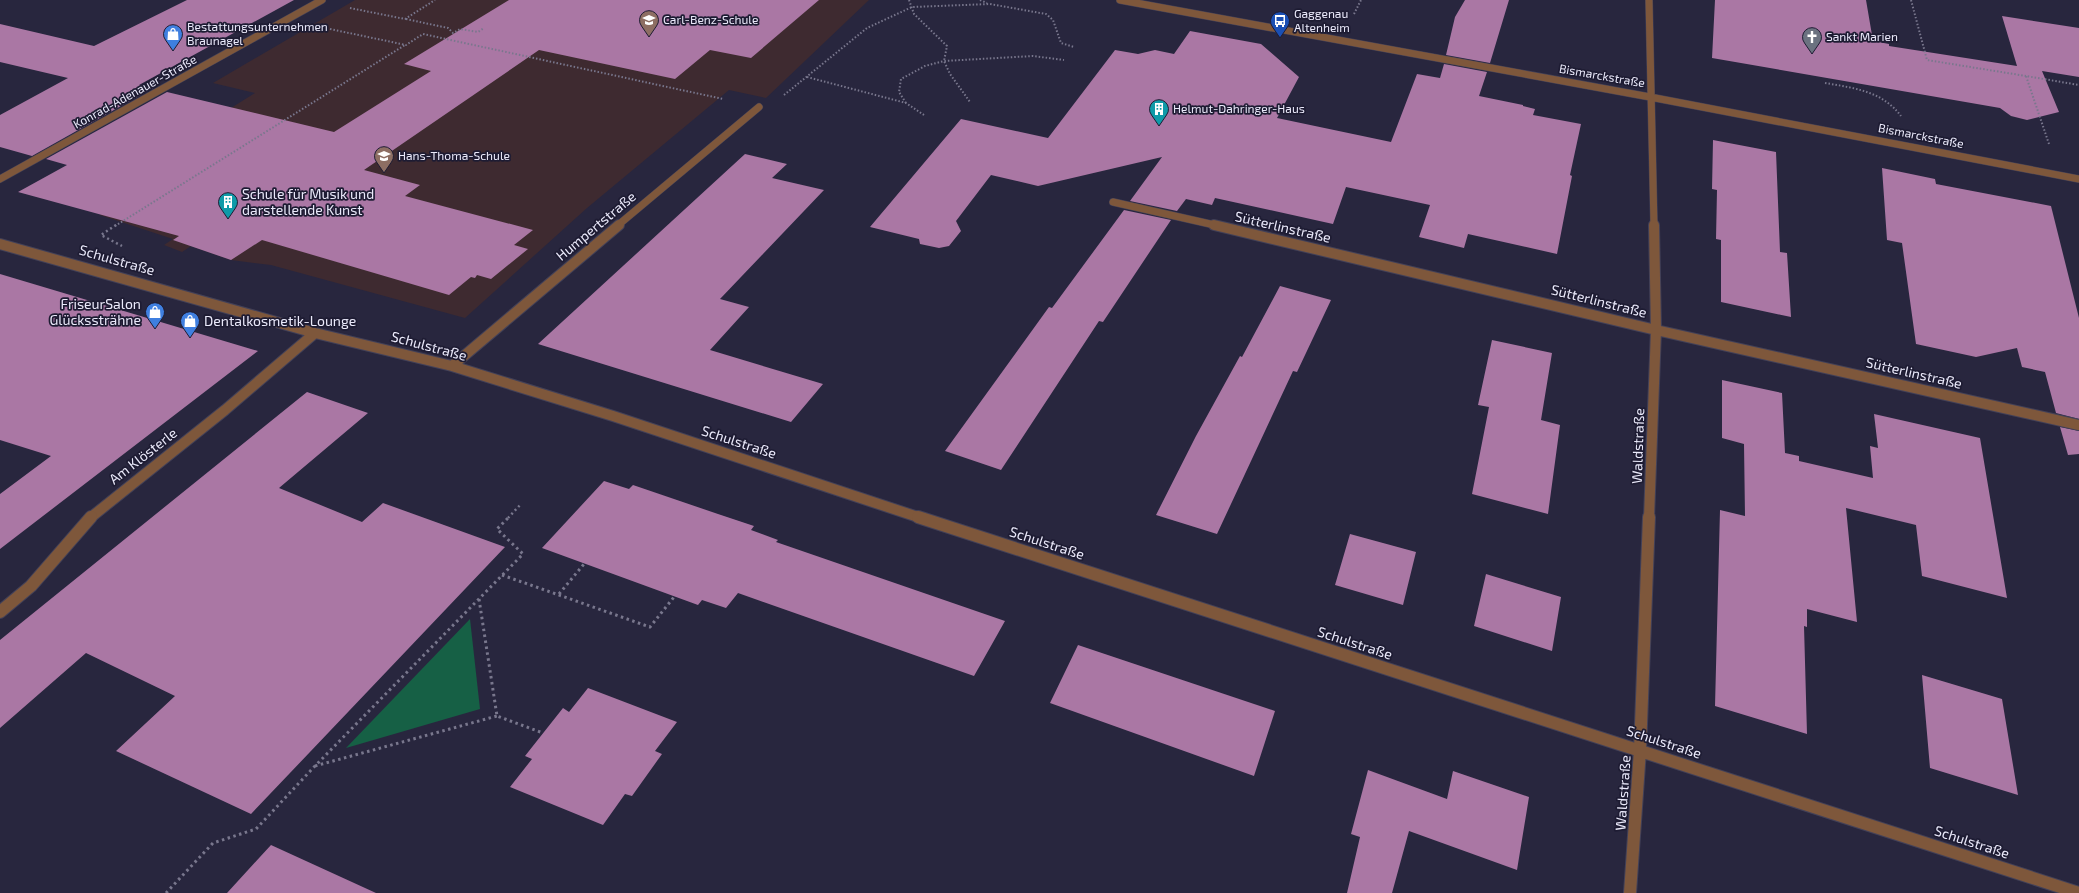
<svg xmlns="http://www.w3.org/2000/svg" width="2079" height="893" font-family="'Exo 2',sans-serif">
	<rect width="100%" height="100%" fill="#28263e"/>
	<path fill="#3e2a30" d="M355 0H869L766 98 729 90 587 208 465 318 271 265 231 260 191 246 182 252 164 245 173 239 100 215 120 188 231 108 255 93 213 83Z"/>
	<path fill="#166045" d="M470 619 480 709 346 748Z"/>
	<path fill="#aa77a4" d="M187 0H294L139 85 153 88 32 156 0 147V115L68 78 0 62V24L94 46Z
		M509 0H819L751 58 710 50 675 79 539 50 364 170 420 185 405 196 533 230 514 245 528 249 491 279 477 275 475 278 471 277 449 295 262 240 231 260 173 240 179 236 18 192 67 165 46 159 167 92 334 132 431 71 404 64Z
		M1465 0H1509L1490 63 1446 55 1455 17Z
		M1715 0H1866L1873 41 1889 44V46L2017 66 2002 16 2079 28V77L2042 71 2059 112 2027 120 2011 116 2000 108 1712 58Z
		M1190 31 1261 44 1299 77 1277 118 1391 142 1417 74 1440 78 1444 64 1487 72 1479 96 1523 105V106L1535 109 1533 115 1581 124 1570 175 1572 176 1557 254 1468 234 1464 248 1419 237 1430 205 1346 187 1333 224 1215 198 1212 205 1186 199 1177 211 1130 201 1162 157 1038 186 991 175 956 221 961 231 949 246 939 248 920 244 919 239 870 227 961 119 1048 138 1115 50 1138 54 1155 50 1174 54Z
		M1713 140 1776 152 1780 252 1787 253 1791 317 1721 302V240L1716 239 1717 190 1712 189Z
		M745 154 787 164 772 178 824 190 720 299 749 307 710 350 823 384 791 422 538 344Z
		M1882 168 1935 179 1936 184 2051 206 2079 318V419L2056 413 2045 372 2022 367 2017 348 1976 357 1916 344 1902 243 1887 240Z
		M1124 210 1171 220 1103 322 1099 321 1001 470 945 451 1049 307 1052 308Z
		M0 274 258 351 0 549V494L51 456 0 440Z
		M1280 286 1331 300 1297 372 1293 371 1217 534 1156 515 1196 436 1240 356 1242 357Z
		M1492 340 1552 353 1541 420 1560 425 1548 514 1472 494 1489 407 1478 405Z
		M1722 380 1782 393 1785 453 1799 456V461L1873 478 1870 446 1878 448 1874 414 1980 438 2007 598 1922 576 1916 525 1846 508 1857 622 1807 609V627L1804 626 1807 734 1715 706 1720 510 1745 516 1744 444 1722 438Z
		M307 392 368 413 279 488 362 522 383 503 505 547 251 814 116 751 175 696 86 653 0 728V640Z
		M2060 427 2079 431V454L2068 455Z
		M604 481 629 489 633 485 718 514 754 526 751 530 778 540 776 542 1005 621 974 676 738 593 726 608 702 600 698 605 542 548Z
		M1350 534 1416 552 1403 605 1335 585Z
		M1486 574 1561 597 1552 651 1474 626Z
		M1078 645 1275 711 1254 776 1050 703Z
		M1922 675 2002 699 2018 795 1930 768Z
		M588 688 677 722 655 751 662 754 632 796 625 794 603 825 510 787 532 759 525 756 563 708 569 712Z
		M1368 770 1447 799 1453 771 1529 797 1517 870 1409 831 1392 893H1347L1360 837 1351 834Z
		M271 845 376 893H227Z"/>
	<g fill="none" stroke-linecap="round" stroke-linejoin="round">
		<g stroke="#434158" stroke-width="8">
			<path id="street-far2" d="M1120 0 1650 97 2079 179
				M1649 0 1654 226
				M0 179 322 0
				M1113 202 1219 226
				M617 226 759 107"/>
		</g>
		<g stroke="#434158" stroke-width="12">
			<path id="street-far1" d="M1214 225 1656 330 2079 425
				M0 244 315 333 452 366 613 416 921 518
				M452 366 619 225
				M90 518 225 410 315 333
				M1649 518 1656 330 1654 225"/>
		</g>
		<g stroke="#434158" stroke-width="14">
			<path id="street" d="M918 517 2079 893
				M0 612 31 586 91 517
				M1630 893 1640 750 1649 517"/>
		</g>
		<path stroke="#79778d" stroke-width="2" stroke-dasharray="1.5 2" stroke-linecap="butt" d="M909 0 914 14 947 46 944 61 950 74 970 102
			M980 0 987 3
			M1911 0 1927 60 2026 76
			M350 8 405 19 435 0
			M1354 14 1361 0
			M406 19 448 28 453 33 460 29 478 32 484 28
			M330 29 406 45 423 34 723 99
			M807 77 906 103 924 115
			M1825 83C1854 88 1882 91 1901 116
			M784 95 867 28 912 7 990 4 1046 14 1053 20 1061 43 1074 47
			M906 103 899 92 901 79 925 66 944 61 1033 56 1064 60
			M2049 144 2026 76 2079 85
			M115 226 405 45"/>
		<path stroke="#79778d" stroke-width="2.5" stroke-dasharray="2 3" stroke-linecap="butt" d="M116 225 101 235 122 246
			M508 518 521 504"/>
		<path stroke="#79778d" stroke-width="3" stroke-dasharray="2.5 3.5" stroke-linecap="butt" d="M502 575 650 627 674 597
			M559 594 584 564
			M479 599 497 716 543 733
			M315 766 497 716
			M166 893 213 843 256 829 314 767 523 554 497 529 509 517"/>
		<use href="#street-far2" stroke="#7e573b" stroke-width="7"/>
		<use href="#street-far1" stroke="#7e573b" stroke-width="10"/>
		<use href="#street" stroke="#7e573b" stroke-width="12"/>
	</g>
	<defs>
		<g id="school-pin" transform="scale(1)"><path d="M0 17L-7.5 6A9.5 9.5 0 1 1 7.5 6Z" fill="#8d6e63" stroke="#1e1c33"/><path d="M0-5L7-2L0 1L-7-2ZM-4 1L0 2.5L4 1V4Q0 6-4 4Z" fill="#fff"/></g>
		<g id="bus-pin" transform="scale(1)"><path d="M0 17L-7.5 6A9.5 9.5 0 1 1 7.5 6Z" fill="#1a4fb4" stroke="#1e1c33"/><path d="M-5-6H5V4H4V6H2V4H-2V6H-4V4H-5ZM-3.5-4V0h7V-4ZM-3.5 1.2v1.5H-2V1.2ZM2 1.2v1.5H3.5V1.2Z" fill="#fff"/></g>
		<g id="shop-pin" transform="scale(1)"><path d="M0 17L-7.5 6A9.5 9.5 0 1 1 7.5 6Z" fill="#3f7fe0" stroke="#1e1c33"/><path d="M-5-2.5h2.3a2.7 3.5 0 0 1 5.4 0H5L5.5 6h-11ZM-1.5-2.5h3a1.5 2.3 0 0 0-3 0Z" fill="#fff"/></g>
		<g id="church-pin" transform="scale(1)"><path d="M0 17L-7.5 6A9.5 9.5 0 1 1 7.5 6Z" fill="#6b7280" stroke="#1e1c33"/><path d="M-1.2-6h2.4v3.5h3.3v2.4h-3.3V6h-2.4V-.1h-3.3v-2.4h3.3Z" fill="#fff"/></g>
		<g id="building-pin" transform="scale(1)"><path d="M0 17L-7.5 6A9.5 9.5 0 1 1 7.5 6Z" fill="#0f9aa8" stroke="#1e1c33"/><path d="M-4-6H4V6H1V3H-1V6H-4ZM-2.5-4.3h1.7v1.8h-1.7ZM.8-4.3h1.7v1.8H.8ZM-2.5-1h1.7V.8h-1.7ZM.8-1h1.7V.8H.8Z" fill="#fff"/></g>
	</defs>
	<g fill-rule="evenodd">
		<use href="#school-pin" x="649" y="20"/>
		<use href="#bus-pin" x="1280" y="21"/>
		<use href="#shop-pin" x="173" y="34"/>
		<use href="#church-pin" x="1812" y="37"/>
		<use href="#building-pin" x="1159" y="109"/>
		<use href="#school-pin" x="384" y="156"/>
		<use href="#building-pin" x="228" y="202"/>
		<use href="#shop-pin" x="155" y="312"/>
		<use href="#shop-pin" x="190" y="321"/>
	</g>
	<g text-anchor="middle" stroke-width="3.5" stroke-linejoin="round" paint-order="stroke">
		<g font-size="12" fill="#ebeafb" stroke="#1e1c33" text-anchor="start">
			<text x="1294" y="18">Gaggenau<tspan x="1294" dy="14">Altenheim</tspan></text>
			<text x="663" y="24">Carl-Benz-Schule</text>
			<text x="187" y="31">Bestattungsunternehmen<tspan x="187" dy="14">Braunagel</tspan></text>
			<text x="1826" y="41">Sankt Marien</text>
			<text x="1173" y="113">Helmut-Dahringer-Haus</text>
			<text x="398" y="160">Hans-Thoma-Schule</text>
		</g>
		<g font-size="12" fill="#ebeafb" stroke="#1e1c33">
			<text transform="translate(1602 76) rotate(10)" y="4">Bismarckstraße</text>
			<text transform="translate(135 92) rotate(-29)" y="4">Konrad-Adenauer-Straße</text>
			<text transform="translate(1921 136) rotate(11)" y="4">Bismarckstraße</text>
		</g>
		<g font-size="14" fill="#ebeafb" stroke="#1e1c33" text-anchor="start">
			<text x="242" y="199">Schule für Musik und<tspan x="242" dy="16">darstellende Kunst</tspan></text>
			<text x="141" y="309" text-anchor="end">FriseurSalon<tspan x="141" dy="16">Glückssträhne</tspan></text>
			<text x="204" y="326">Dentalkosmetik-Lounge</text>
		</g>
		<g font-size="14" fill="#ebeafb" stroke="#1e1c33">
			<text transform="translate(596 226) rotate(-40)" y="5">Humpertstraße</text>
			<text transform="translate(1283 227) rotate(13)" y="5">Sütterlinstraße</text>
			<text transform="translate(117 260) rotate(16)" y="5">Schulstraße</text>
			<text transform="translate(1599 301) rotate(14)" y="5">Sütterlinstraße</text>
			<text transform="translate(429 346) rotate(15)" y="5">Schulstraße</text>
			<text transform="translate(1914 373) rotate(13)" y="5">Sütterlinstraße</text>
			<text transform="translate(739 442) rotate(18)" y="5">Schulstraße</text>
			<text transform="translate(1638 446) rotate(-88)" y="5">Waldstraße</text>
			<text transform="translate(143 456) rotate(-38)" y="5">Am Klösterle</text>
			<text transform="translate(1047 543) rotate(18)" y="5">Schulstraße</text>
			<text transform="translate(1355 643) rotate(18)" y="5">Schulstraße</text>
			<text transform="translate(1664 742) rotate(18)" y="5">Schulstraße</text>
			<text transform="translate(1623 793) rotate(-86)" y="5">Waldstraße</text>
			<text transform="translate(1972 842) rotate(18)" y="5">Schulstraße</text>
		</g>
	</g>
</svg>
